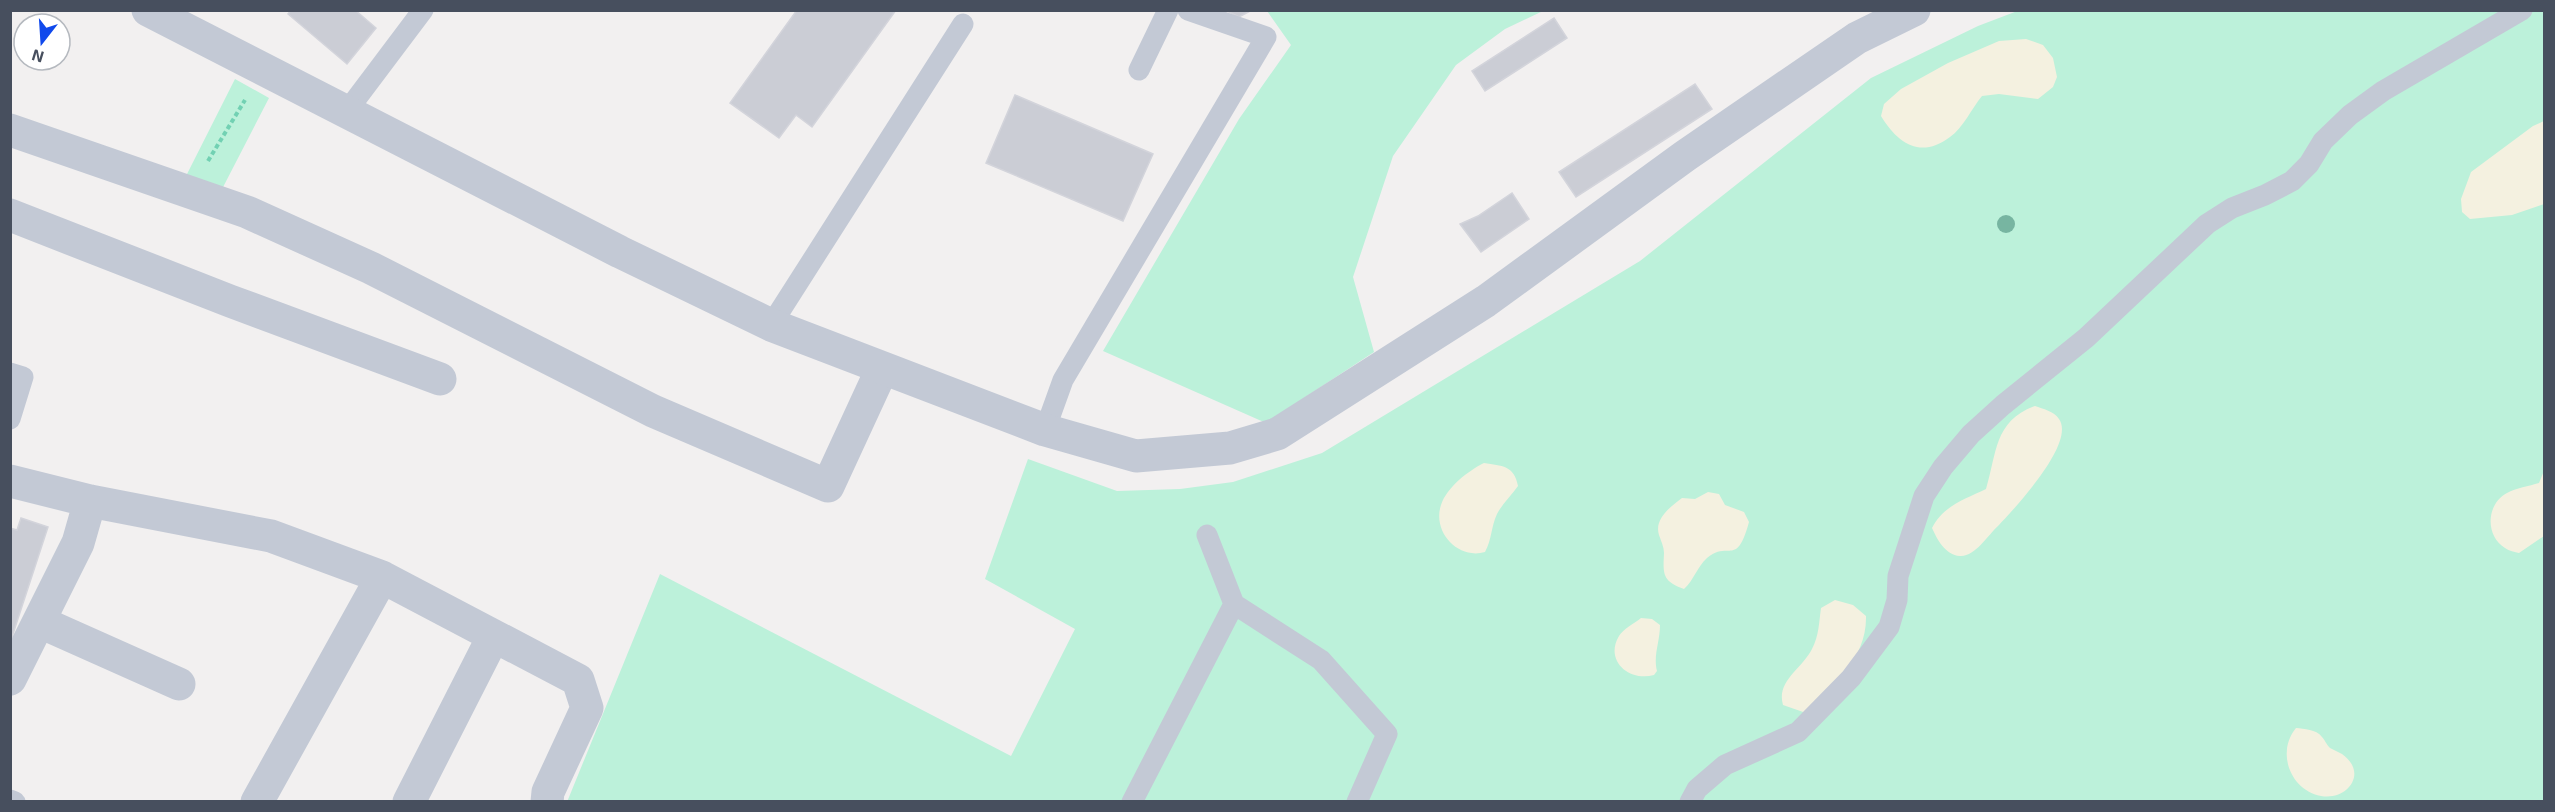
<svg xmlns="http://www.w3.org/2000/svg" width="2555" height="812" font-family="'Exo 2',sans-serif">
	<rect width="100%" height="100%" fill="#f2f0f0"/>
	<path fill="#bcf1da" d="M2020 10 2544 11V801L567 802 660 574 1011 756 1075 629 985 579 1028 459 1117 491 1180 489 1233 482 1322 453 1640 261 1871 78 1978 26Z
		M1267 11H1543L1505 29 1456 65 1393 156 1353 277 1374 352 1266 423 1103 351 1239 119 1291 45Z
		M235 79 269 98 220 193 184 180Z"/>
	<path fill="#f4f1e0" d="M2026 39 2043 45 2053 58 2057 77 2053 87 2038 99 1999 94 1982 96C1972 108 1963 128 1950 137 1921 159 1898 144 1881 116L1884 104 1901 89 1948 63 1999 41Z
		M2544 121V204L2512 215 2470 219 2462 212 2461 199 2471 172 2533 126Z
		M2035 406C2043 409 2054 411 2059 419 2076 443 2015 508 1998 526 1988 535 1975 557 1960 556 1945 555 1937 539 1932 528 1943 506 1965 499 1986 489 1997 453 1994 421 2035 406Z
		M1484 463C1502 466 1514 465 1518 486 1512 495 1502 504 1497 514 1491 527 1492 539 1485 552 1458 560 1432 532 1441 505 1447 487 1468 471 1484 463Z
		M2544 471V536L2519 553C2515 552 2509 551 2505 548 2485 536 2486 504 2507 493 2516 488 2529 486 2539 483Z
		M1708 492 1719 494 1725 505 1744 512 1749 522C1736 569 1729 539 1707 558 1697 567 1694 580 1684 589 1662 581 1663 574 1664 553 1664 547 1661 541 1659 535 1654 519 1670 507 1682 498L1695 499Z
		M1835 600 1853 605 1866 616C1867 659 1833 686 1806 713L1783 705C1776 681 1802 669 1812 649 1819 636 1819 622 1821 608Z
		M1641 618 1652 619 1660 625C1660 642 1653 655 1657 671L1654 675C1630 682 1604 661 1619 636 1623 629 1635 623 1641 618Z
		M2296 728C2304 729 2316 729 2322 737 2325 740 2326 744 2330 748 2334 750 2338 752 2342 754 2369 773 2347 801 2321 796 2290 790 2276 752 2296 728Z"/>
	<path fill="#cbcdd5" stroke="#d3d4db" stroke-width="1.5" d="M291 10H355L376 28 347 64 288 14Z
		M797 10H896L812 127 796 115 779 138 730 103Z
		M1225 10H1252L1239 17Z
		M1554 18 1567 38 1485 91 1472 71Z
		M1695 84 1712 109 1576 197 1559 172Z
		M1015 95 1153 154 1123 221 986 163Z
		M1512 193 1529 219 1481 252 1460 224 1478 216Z
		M21 518 48 527 10 643V528L17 530Z"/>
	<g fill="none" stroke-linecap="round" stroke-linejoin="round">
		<path stroke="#72d1b3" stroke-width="4" stroke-dasharray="4.5 3" stroke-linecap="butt" d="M208 161 245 100"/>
		<path stroke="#c3c9d5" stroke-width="21" d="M1139 70 1168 10
			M347 111 423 10
			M771 325 963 24
			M10 373 23 377 10 419
			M1045 430 1063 380 1266 37 1188 10
			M1207 535 1234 604 1321 660 1387 734 1357 802
			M10 800 15 802
			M1132 802 1234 604
			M1690 802 1697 789 1725 765 1798 732 1851 678 1889 627 1897 600 1898 576 1924 496 1943 467 1971 434 2003 405 2086 338 2207 224 2232 208 2265 195 2292 181 2309 164 2323 141 2350 115 2383 91 2522 10"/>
		<path stroke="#c3c9d5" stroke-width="33" d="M10 130 247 212 371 268 653 411 828 486 882 369
			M10 215 230 301 440 379
			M10 481 90 501 271 536 382 577 578 680 587 708 548 792 547 802
			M40 622 179 684
			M10 679 78 543 90 501
			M257 802 382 577
			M409 802 493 637"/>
		<path stroke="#c3c9d5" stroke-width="33" d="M148 10 620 252 771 325 1045 430 1136 456 1230 448 1277 434 1486 301 1685 156 1857 38 1914 10"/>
	</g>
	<circle fill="#77b5a1" cx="2006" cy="224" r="9"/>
	<rect width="2555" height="812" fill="none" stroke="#474f5e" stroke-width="24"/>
	<g transform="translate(42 42) rotate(197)"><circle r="28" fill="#ffffff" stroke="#b5b9bf" stroke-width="1.5"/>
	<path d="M0-4.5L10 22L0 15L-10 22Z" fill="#1049ec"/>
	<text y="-9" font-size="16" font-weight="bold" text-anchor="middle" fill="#474f5e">N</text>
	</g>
</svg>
